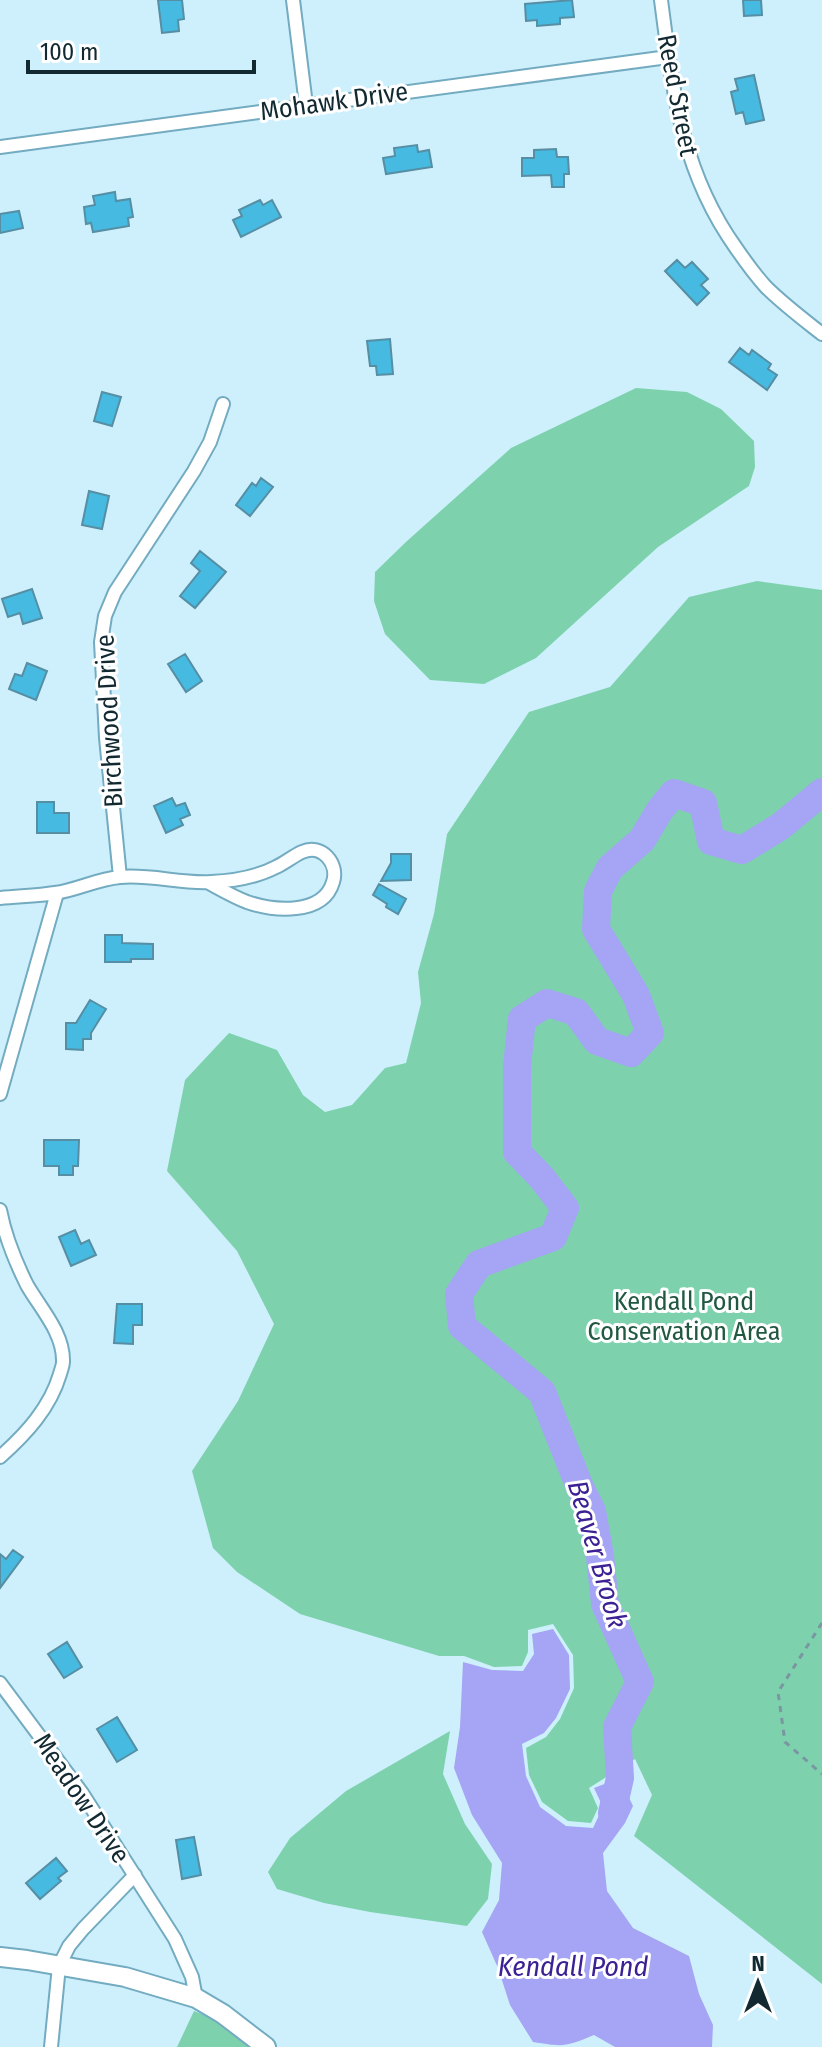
<svg xmlns="http://www.w3.org/2000/svg" width="822" height="2047" font-family="'Fira Sans Condensed',sans-serif">
	<rect width="100%" height="100%" fill="#cef0fd"/>
	<path fill="#7dd2ad" d="M636 388 687 392 721 409 754 441 755 467 749 486 658 547 536 658 484 684 430 680 385 634 374 601 375 572 407 541 511 448Z
		M757 581 822 590V1984L634 1836 652 1795 635 1759 589 1788 598 1808 591 1823 568 1821 542 1802 529 1775 526 1748 546 1737 560 1719 574 1688 573 1655 553 1624 528 1630V1652L522 1666 494 1667 464 1656H439L300 1614 237 1572 213 1548 192 1471 238 1401 274 1324 237 1251 167 1171 185 1080 229 1033 277 1050 303 1095 325 1112 352 1105 385 1068 406 1063 421 1003 418 972 434 914 447 834 529 712 610 687 689 597Z
		M450 1731 443 1774 465 1824 492 1864 488 1899 467 1926 370 1912 324 1903 277 1889 268 1872 290 1838 346 1791Z
		M194 2011 220 2021 254 2047H177Z"/>
	<path fill="#a5a4f5" d="M553 1629 569 1655 570 1689 556 1718 544 1733 522 1744 526 1776 540 1807 566 1826 593 1828 603 1807 594 1788 620 1778 633 1806 625 1823 603 1853 607 1891 633 1928 689 1956 699 1994 713 2025 712 2047H615L594 2035C565 2047 564 2047 533 2042L510 2005 498 1968 482 1932 499 1900 502 1863 472 1815 454 1768 460 1727 463 1662 492 1670 523 1671 534 1654 532 1634Z"/>
	<g fill="none" stroke-linecap="round" stroke-linejoin="round">
		<path stroke="#a5a4f5" stroke-width="28" d="M612 1813 620 1778 617 1727 640 1682 605 1604 600 1556 592 1511 579 1485 542 1392 462 1326 459 1294 479 1264 553 1237 565 1208 542 1178 517 1152V1066L522 1019 547 1003 576 1012 597 1041 631 1053 650 1033 636 995 596 929 598 891 610 868 642 840 660 810 674 793 703 803 711 841 742 850 781 826 822 792"/>
	</g>
	<path fill="#46bae0" stroke="#568ea3" stroke-width="2" d="M158 0H182L184 19 178 20 179 31 162 33Z
		M572 0 574 17 560 18V24L537 26V20L526 21 525 4Z
		M743 0H761L762 15 744 16Z
		M754 75 764 120 746 124 743 112 736 114 731 92 738 90 735 79Z
		M417 145 418 152 429 150 432 167 386 174 383 158 395 156 394 148Z
		M556 149 557 157H568L569 174H564V187H552L551 175 522 176V158H534V150Z
		M115 192 116 201 130 199 133 217 128 218 129 226 93 232 91 223 86 224 84 207 95 205 93 196Z
		M260 200 263 205 272 200 281 217 241 237 233 220 242 216 239 210Z
		M19 211 23 228 0 233V214Z
		M677 260 685 268 692 262 708 279 701 285 709 293 697 305 665 271Z
		M390 339 393 374 377 375 376 366H370L367 341Z
		M740 348 749 355 752 350 771 364 768 369 777 375 767 390 729 362Z
		M102 392 121 397 112 426 94 421Z
		M261 478 273 487 250 516 236 505 252 483 256 486Z
		M89 491 109 496 102 529 82 525Z
		M200 551 226 572 195 608 180 596 200 571 191 563Z
		M32 589 42 618 23 624 20 613 8 617 2 599Z
		M185 654 202 681 186 692 168 664Z
		M27 663 47 671 36 700 9 689 15 674 22 676Z
		M172 798 176 806 185 803 190 815 180 819 183 825 166 833 154 806Z
		M37 802H54V813H69V833H37Z
		M391 854H411V880L381 881 391 863Z
		M379 884 406 899 398 914 386 907 387 904 373 895Z
		M105 935H122V943L153 944V959H131V962H105Z
		M90 1000 106 1009 91 1033V1039H83V1050L66 1049V1023H76Z
		M44 1140H79L78 1166H73V1175H59V1166H44Z
		M75 1230 81 1244 89 1240 96 1255 71 1266 59 1237Z
		M117 1304H142V1325H133V1344L114 1343Z
		M13 1550 23 1557 0 1588V1554L6 1559Z
		M67 1642 82 1667 64 1678 48 1654Z
		M117 1717 137 1750 117 1762 97 1729Z
		M194 1837 201 1875 182 1879 176 1840Z
		M56 1858 67 1871 58 1878 61 1881 40 1899 26 1883Z"/>
	<g fill="none" stroke-linecap="round" stroke-linejoin="round">
		<g stroke="#73abc0" stroke-width="16">
			<path id="street" d="M293 0 306 105
				M661 0C673 91 681 171 736 248 745 261 755 275 766 287 783 304 803 319 822 334
				M0 147 668 57
				M120 877 106 738 101 642 105 616 115 592 194 471 210 442 223 404
				M0 898C18 896 37 896 55 893 77 890 97 879 120 877 150 874 181 884 211 882 232 881 257 877 276 867 285 863 293 856 302 852 322 843 339 864 333 882 323 916 273 911 247 902 234 897 222 890 209 883
				M0 1094 57 893
				M0 1210C5 1236 15 1261 27 1285 40 1308 64 1333 63 1362 63 1366 61 1370 60 1374 50 1408 26 1434 0 1457
				M0 1683 82 1793 175 1939 192 1977 196 1998
				M51 2047 59 1966 69 1946 83 1929 135 1875"/>
		</g>
		<g stroke="#73abc0" stroke-width="22">
			<path id="secondary" d="M0 1957 27 1960 125 1977 196 1998 223 2014 266 2047"/>
		</g>
		<path stroke="#7996a1" stroke-width="3" stroke-dasharray="6 6" stroke-linecap="butt" d="M822 1623 778 1692 785 1742 822 1774"/>
		<use href="#street" stroke="#fff" stroke-width="12"/>
		<use href="#secondary" stroke="#fff" stroke-width="18"/>
	</g>
	<g text-anchor="middle" stroke-width="6" stroke-linejoin="round" paint-order="stroke">
		<g font-size="26" fill="#122931" stroke="#fff">
			<text transform="translate(678 95) rotate(79)" y="9">Reed Street</text>
			<text transform="translate(334 101) rotate(-8)" y="9">Mohawk Drive</text>
			<text transform="translate(109 721) rotate(-93)" y="9">Birchwood Drive</text>
			<text transform="translate(82 1798) rotate(56)" y="9">Meadow Drive</text>
		</g>
		<g font-size="26" fill="#215842" stroke="#fff">
			<text x="684" y="1310">Kendall Pond<tspan x="684" dy="30">Conservation Area</tspan></text>
		</g>
		<g font-size="28" font-style="italic" fill="#3b2194" stroke="#fff">
			<text transform="translate(598 1554) rotate(74)" y="10">Beaver Brook</text>
			<text x="573" y="1976">Kendall Pond</text>
		</g>
	</g>
	<g transform="translate(758 1983)" stroke="#ffffff" stroke-width="6" paint-order="stroke">
	<path d="M0-6L14 30L0 20L-14 30Z" fill="#122931"/>
	<text y="-12" font-size="22" font-weight="bold" text-anchor="middle" fill="#122931">N</text>
	</g>
	<path d="M28 60v12h226v-12" fill="none" stroke="#122931" stroke-width="4"/>
	<text x="40" y="60" font-size="24" fill="#122931" stroke="#ffffff" stroke-width="6" paint-order="stroke">100 m</text>
</svg>
